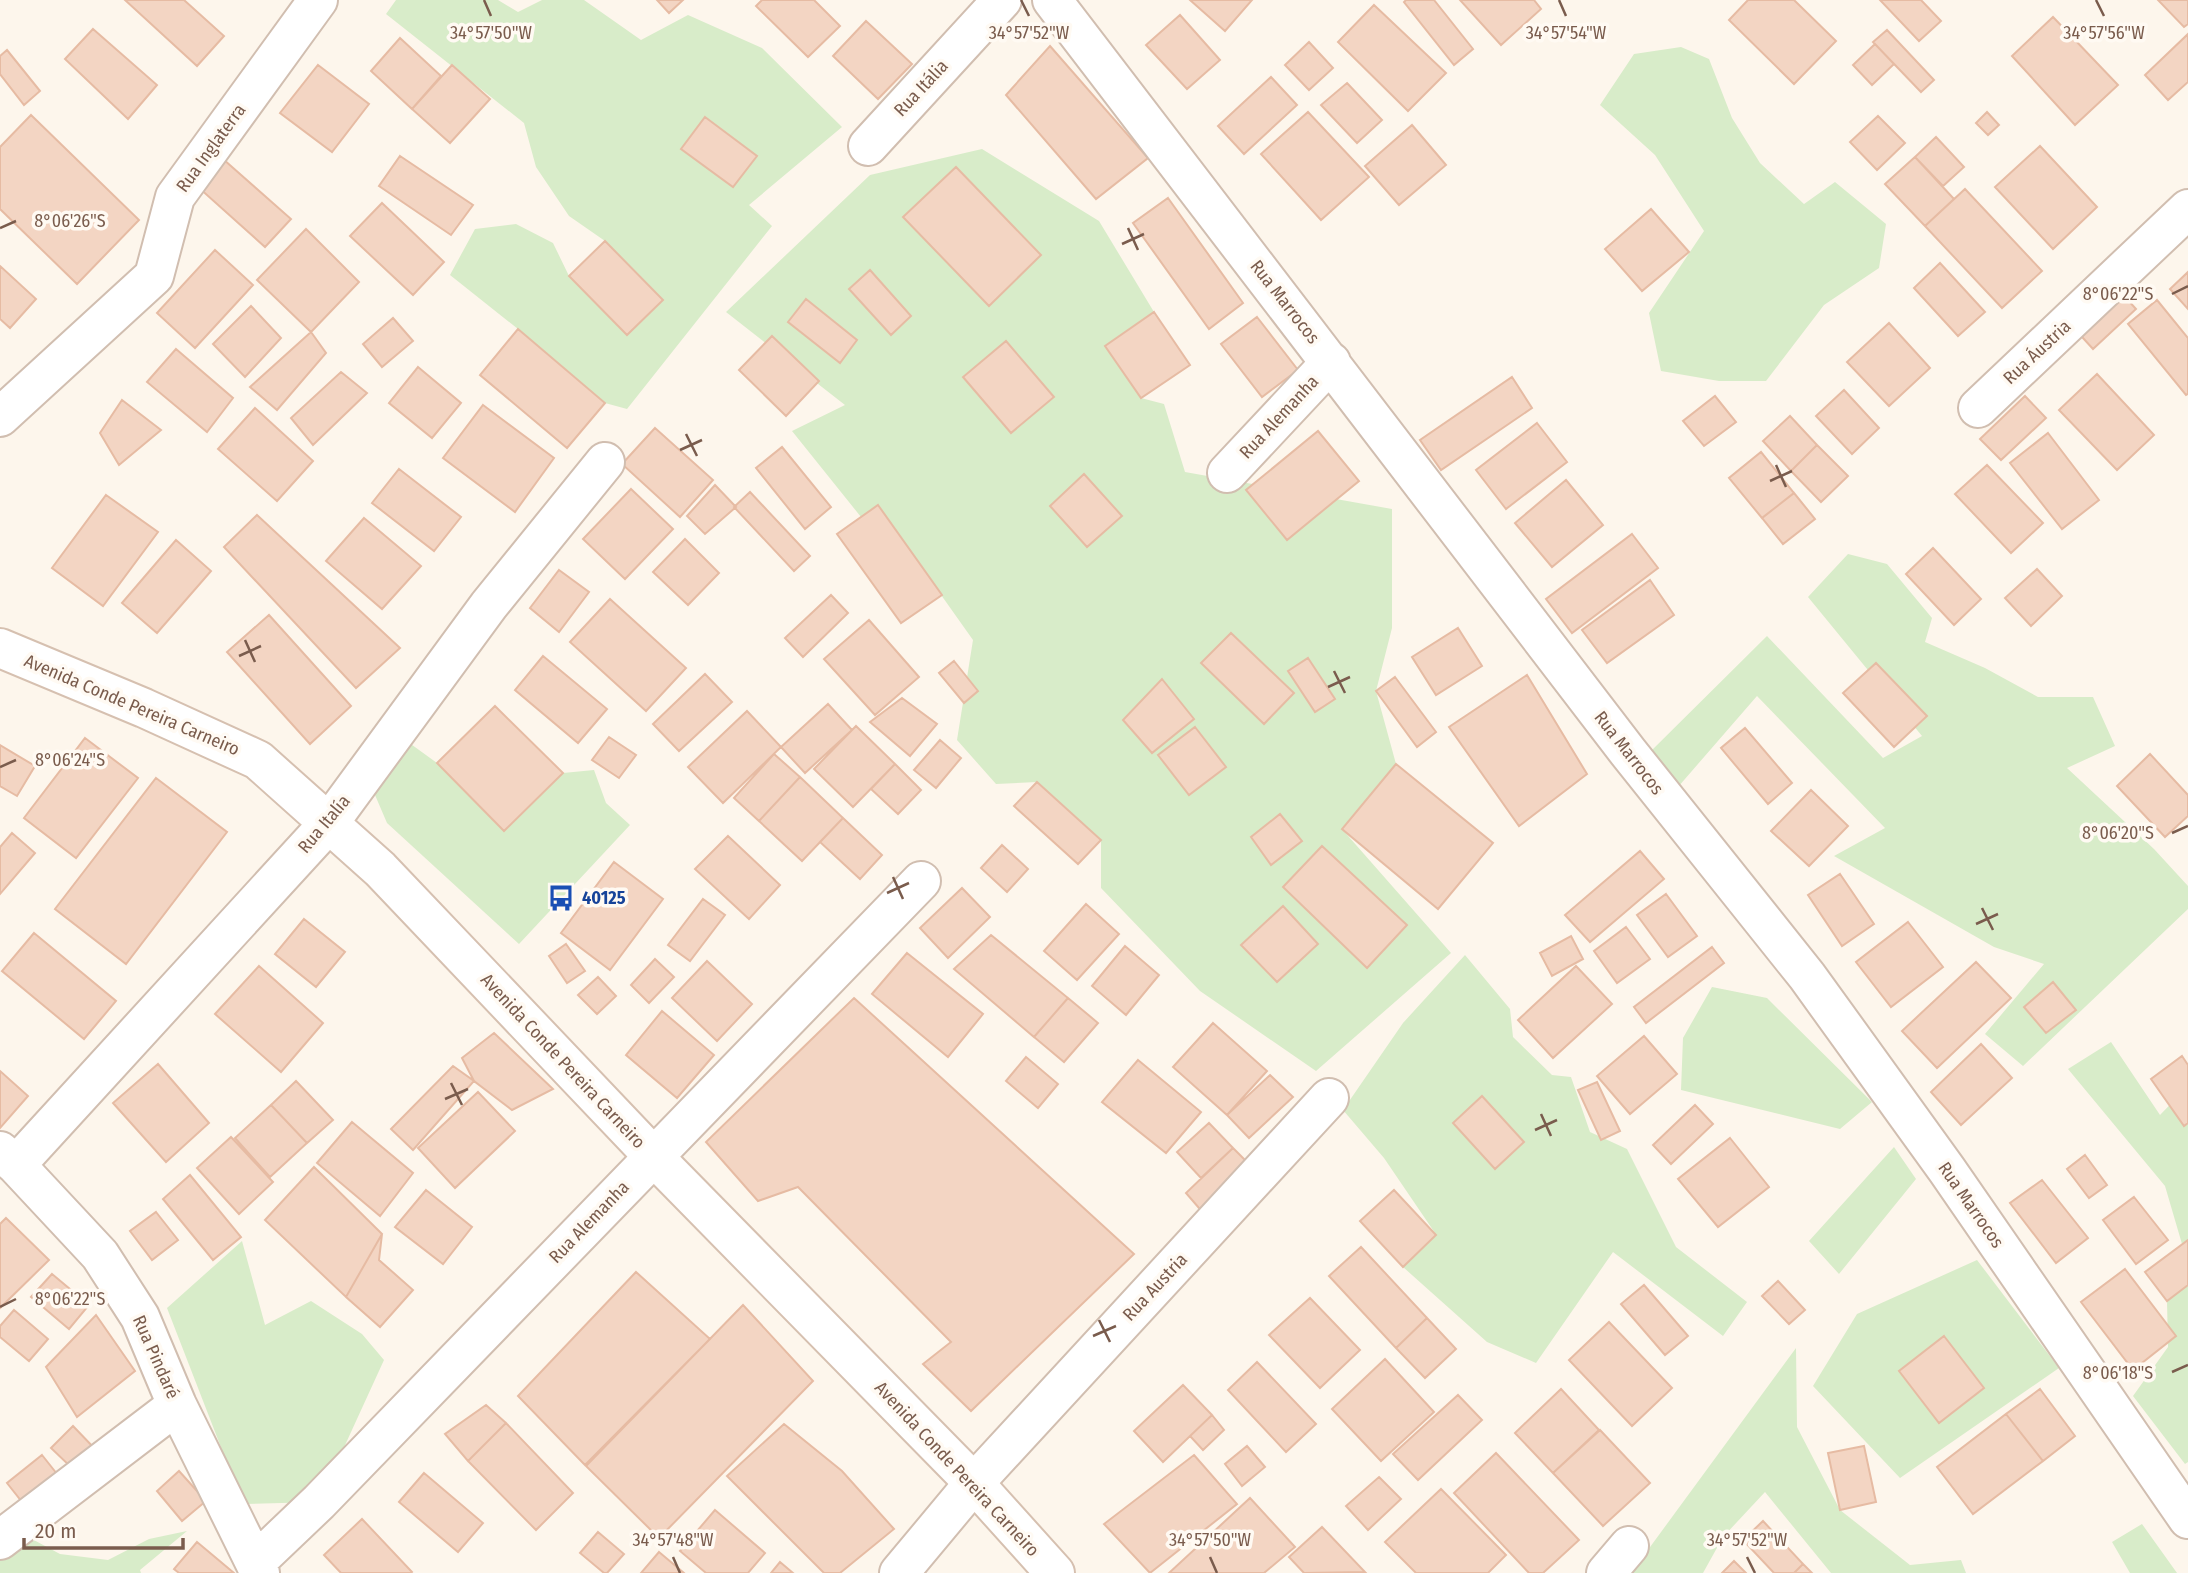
<svg xmlns="http://www.w3.org/2000/svg" width="2188" height="1573" font-family="'Fira Sans Condensed',sans-serif">
	<rect width="100%" height="100%" fill="#fdf6ec"/>
	<path fill="#d8ecc9" d="M396 0H498L518 12 542 0H584L641 40 688 15 762 48 842 127 749 205 772 226 627 409 605 403 518 329 450 275 475 229 516 224 553 243 569 276 627 334 662 300 605 241 569 216 536 167 524 123 386 14Z
		M1681 47 1709 59 1732 118 1760 163 1804 204 1835 182 1886 224 1879 268 1824 305 1766 381H1719L1661 371 1649 313 1704 231 1655 155 1600 105 1634 54Z
		M982 149 1099 221 1154 312 1105 346 1141 398 1164 404 1185 472 1392 509V628L1376 691 1396 764 1342 829 1451 953 1316 1071 1200 991 1101 888V840L1037 782 996 784 957 740 973 640 878 506 861 517 792 431 845 405 726 312 870 175Z
		M1848 554 1887 564 1932 618 1925 642 1985 668 2038 697H2093L2115 746 2067 768 2154 849 2188 886V909L2023 1066 1985 1034 2044 964 1994 947 1834 856 1885 828 1757 696 1678 787 1649 753 1767 636 1883 758 1922 736 1808 597Z
		M408 742 437 763 504 831 563 773 594 770 606 803 630 825 519 944 387 823 372 788Z
		M1465 955 1510 1009 1513 1037 1552 1075 1571 1077 1590 1132 1627 1149 1676 1247 1747 1302 1723 1336 1613 1252 1536 1363 1487 1342 1403 1267 1435 1233 1384 1158 1343 1110 1403 1023Z
		M1712 987 1767 998 1872 1102 1840 1129 1681 1090 1683 1038Z
		M2111 1042 2160 1115 2188 1086V1462L2185 1464 2133 1396 2168 1347 2167 1301 2182 1244 2165 1186 2068 1069Z
		M1894 1147 1916 1179 1839 1274 1809 1241Z
		M242 1241 265 1325 311 1301 362 1334 384 1360 319 1502 243 1504 167 1308Z
		M1977 1260 2059 1368 1900 1478 1813 1386 1857 1314Z
		M1796 1348 1797 1427 1840 1510 1910 1565 1961 1560 1966 1573H1831L1765 1492 1723 1537 1703 1573H1631Z
		M2142 1524 2177 1573H2130L2112 1542Z
		M17 1531 60 1554 108 1560 149 1539 187 1531 140 1570 141 1573H0V1545Z"/>
	<path fill="#f3d5c3" stroke="#e6bba3" stroke-width="2" d="M125 0H184L224 36 197 66Z
		M657 0H683L669 13Z
		M762 0H814L840 26 808 57 756 6Z
		M1190 0H1252L1225 31Z
		M1406 0H1434L1473 49 1454 65 1404 2Z
		M1460 0H1534L1541 9 1501 45Z
		M1748 0H1794L1836 41 1794 84 1729 20Z
		M1880 0H1921L1941 21 1919 41Z
		M2158 0H2188V24L2184 27Z
		M1374 5 1446 73 1408 111 1338 42Z
		M1180 15 1220 60 1187 89 1146 45Z
		M2053 17 2118 85 2075 125 2012 56Z
		M866 21 912 64 878 99 833 56Z
		M93 29 157 85 128 119 65 59Z
		M1887 30 1934 80 1921 92 1873 42Z
		M2188 34V82L2168 100 2145 75Z
		M400 38 441 76 412 109 371 71Z
		M1309 42 1333 68 1309 90 1285 65Z
		M1875 44 1894 64 1872 85 1853 65Z
		M1050 46 1148 158 1096 199 1006 95Z
		M7 50 40 91 24 105 0 74V56Z
		M318 65 369 104 332 152 280 113Z
		M452 65 490 99 450 143 412 109Z
		M1271 77 1297 105 1244 154 1218 126Z
		M1347 83 1382 120 1357 143 1321 105Z
		M1308 112 1369 177 1321 220 1261 154Z
		M1987 112 1999 125 1988 135 1976 123Z
		M31 115 139 220 77 284 0 209V147Z
		M1878 116 1905 143 1877 170 1850 142Z
		M705 117 757 156 733 187 681 149Z
		M1412 125 1446 165 1399 205 1365 166Z
		M1936 137 1964 167 1943 186 1915 157Z
		M2040 146 2097 207 2053 249 1995 187Z
		M400 156 473 205 451 235 379 186Z
		M1915 157 1954 199 1925 226 1885 184Z
		M223 159 291 219 265 247 198 187Z
		M956 167 1041 255 989 306 903 217Z
		M1965 189 2042 271 2002 308 1925 226Z
		M1168 198 1243 303 1209 329 1133 223Z
		M382 203 444 262 413 295 350 236Z
		M1651 209 1689 252 1642 291 1605 249Z
		M306 229 359 282 311 332 257 280Z
		M605 241 663 300 627 335 569 276Z
		M215 250 253 285 195 348 157 313Z
		M1940 263 1985 312 1958 336 1914 288Z
		M0 266 36 299 10 328 0 319Z
		M870 270 911 316 891 335 849 289Z
		M2188 272V309L2170 289Z
		M2117 288 2136 309 2093 349 2073 327Z
		M806 299 857 340 840 363 788 322Z
		M2157 300 2188 338V394L2186 395 2128 324Z
		M251 306 281 338 245 377 213 344Z
		M1154 312 1190 365 1141 398 1105 346Z
		M1257 317 1298 370 1262 397 1221 344Z
		M393 318 413 341 382 367 363 344Z
		M1889 323 1930 368 1889 406 1847 362Z
		M518 329 605 403 567 448 480 375Z
		M311 332 326 353 277 410 250 387Z
		M772 336 819 381 786 416 739 370Z
		M1006 341 1054 397 1011 433 963 377Z
		M176 349 233 398 207 432 147 382Z
		M418 367 461 403 432 438 389 403Z
		M341 372 367 393 313 445 291 418Z
		M2097 374 2154 435 2117 470 2059 410Z
		M1512 377 1532 408 1441 470 1420 440Z
		M1844 390 1879 428 1852 454 1816 416Z
		M1715 396 1736 422 1704 446 1683 421Z
		M2025 396 2046 418 2001 460 1980 439Z
		M122 400 161 430 119 465 100 433Z
		M483 405 554 458 515 512 443 458Z
		M255 408 313 461 277 501 218 449Z
		M1790 416 1817 445 1791 471 1763 441Z
		M1537 423 1567 462 1506 509 1476 470Z
		M655 428 713 480 680 517 622 464Z
		M1318 431 1359 481 1287 540 1246 490Z
		M2048 433 2099 500 2062 529 2010 463Z
		M1817 445 1848 476 1821 502 1791 471Z
		M782 447 831 507 805 529 756 468Z
		M1761 452 1794 493 1762 518 1729 478Z
		M1987 465 2043 523 2011 553 1955 494Z
		M399 469 461 517 434 551 372 503Z
		M1084 474 1122 516 1087 547 1050 506Z
		M1566 480 1603 525 1552 567 1515 523Z
		M715 485 736 507 705 534 687 516Z
		M631 489 673 529 625 579 583 539Z
		M750 492 810 556 794 571 734 507Z
		M1794 493 1815 519 1783 544 1762 518Z
		M106 495 158 532 103 606 52 568Z
		M878 505 942 595 901 623 837 534Z
		M257 515 400 648 356 688 224 547Z
		M364 518 421 566 382 609 326 561Z
		M1632 534 1658 568 1572 633 1546 599Z
		M685 539 719 573 688 605 653 572Z
		M176 540 211 571 157 633 122 603Z
		M1933 548 1981 599 1954 625 1906 574Z
		M2037 569 2062 596 2031 626 2005 598Z
		M559 570 589 592 559 632 530 608Z
		M1650 580 1674 615 1607 663 1582 630Z
		M831 595 848 613 803 657 785 638Z
		M610 599 686 668 646 711 570 642Z
		M269 615 351 706 310 744 227 652Z
		M869 620 919 677 875 715 824 659Z
		M1458 628 1482 666 1436 695 1412 657Z
		M1231 633 1294 693 1264 724 1201 663Z
		M543 656 607 709 578 743 515 690Z
		M1308 658 1335 699 1315 712 1288 671Z
		M954 661 978 691 964 703 939 673Z
		M1876 663 1927 716 1894 747 1843 693Z
		M705 674 732 702 679 751 653 724Z
		M1527 675 1587 774 1519 826 1449 727Z
		M1395 677 1436 732 1417 747 1376 691Z
		M1162 679 1194 719 1152 753 1123 720Z
		M902 698 937 724 910 756 870 722Z
		M828 704 852 730 805 773 781 747Z
		M495 706 563 773 504 831 437 763Z
		M747 711 781 747 723 803 688 767Z
		M856 726 895 764 853 807 814 769Z
		M1195 727 1226 767 1189 795 1158 755Z
		M1745 728 1792 783 1768 804 1721 748Z
		M609 737 636 755 619 778 592 760Z
		M85 738 138 778 76 858 24 818Z
		M940 740 961 758 936 788 914 770Z
		M0 745 35 766 17 796 0 786Z
		M774 754 800 777 759 821 734 798Z
		M2150 754 2188 795V816L2165 837 2117 786Z
		M895 764 921 790 898 814 871 789Z
		M1396 764 1493 843 1438 909 1342 829Z
		M800 777 843 818 802 861 759 821Z
		M156 778 227 832 126 964 55 909Z
		M1037 782 1101 840 1078 864 1014 806Z
		M1811 790 1848 826 1809 866 1771 831Z
		M1280 814 1302 841 1271 865 1251 837Z
		M843 818 882 855 860 879 820 842Z
		M12 833 35 853 0 894V847Z
		M728 836 780 885 749 919 695 869Z
		M1002 845 1028 869 1007 892 981 868Z
		M1322 846 1407 925 1367 968 1283 887Z
		M1640 851 1664 879 1590 942 1565 915Z
		M614 862 663 899 610 970 561 933Z
		M1840 874 1874 924 1842 946 1808 895Z
		M962 888 990 917 948 958 920 928Z
		M1666 894 1697 936 1668 957 1637 915Z
		M703 899 725 915 690 961 668 945Z
		M1086 904 1119 934 1077 980 1044 951Z
		M1283 906 1318 944 1277 982 1241 945Z
		M304 919 345 952 316 987 275 954Z
		M1908 922 1943 967 1891 1007 1856 962Z
		M1626 927 1650 959 1617 983 1594 951Z
		M34 933 116 1001 84 1039 2 971Z
		M991 935 1068 998 1034 1037 954 969Z
		M1571 936 1583 959 1552 976 1540 953Z
		M566 944 585 971 567 983 549 956Z
		M1125 946 1159 975 1126 1015 1092 986Z
		M1712 947 1724 963 1646 1023 1634 1007Z
		M907 953 983 1014 948 1057 872 994Z
		M655 959 674 977 649 1003 631 985Z
		M707 961 752 1004 717 1041 672 998Z
		M1976 962 2011 998 1937 1068 1902 1031Z
		M259 966 323 1023 281 1072 215 1014Z
		M1576 966 1612 1004 1553 1058 1518 1020Z
		M598 977 616 996 597 1014 578 995Z
		M2053 982 2076 1010 2046 1033 2024 1007Z
		M854 998 1134 1254 971 1411 923 1364 951 1342 798 1187 758 1201 706 1142Z
		M1068 998 1098 1023 1064 1062 1034 1037Z
		M662 1011 714 1055 677 1098 626 1055Z
		M1213 1023 1267 1071 1227 1115 1173 1067Z
		M494 1033 553 1089 512 1110 474 1081 462 1058Z
		M1644 1036 1677 1074 1630 1114 1597 1076Z
		M1981 1044 2012 1078 1961 1125 1931 1092Z
		M2182 1056 2188 1065V1123L2184 1126 2151 1079Z
		M1026 1057 1058 1084 1038 1108 1006 1081Z
		M1138 1060 1201 1112 1166 1153 1102 1102Z
		M158 1064 209 1123 166 1162 113 1103Z
		M453 1066 474 1081 413 1150 391 1129Z
		M0 1071 28 1096 0 1128Z
		M1270 1075 1293 1097 1249 1138 1227 1115Z
		M296 1081 333 1120 307 1143 271 1105Z
		M1597 1082 1620 1131 1601 1140 1578 1090Z
		M478 1092 515 1131 455 1188 418 1148Z
		M1482 1096 1524 1142 1495 1169 1453 1123Z
		M271 1105 307 1143 270 1177 235 1138Z
		M1695 1105 1713 1124 1671 1164 1653 1145Z
		M352 1122 413 1173 380 1216 317 1163Z
		M1209 1123 1233 1148 1201 1178 1177 1152Z
		M231 1137 273 1182 239 1214 197 1168Z
		M1730 1138 1769 1187 1718 1227 1678 1179Z
		M1233 1148 1253 1168 1205 1215 1186 1193Z
		M2085 1155 2107 1185 2089 1198 2067 1169Z
		M314 1167 382 1234 346 1297 265 1220Z
		M190 1175 241 1237 213 1260 163 1199Z
		M2042 1180 2088 1238 2056 1263 2010 1203Z
		M426 1190 472 1227 443 1264 395 1227Z
		M1394 1190 1436 1235 1403 1267 1360 1221Z
		M2134 1197 2168 1240 2136 1264 2103 1220Z
		M156 1212 178 1240 152 1260 130 1231Z
		M6 1218 49 1260 0 1308V1224Z
		M382 1234 379 1260 413 1290 380 1327 346 1297Z
		M2188 1240V1285L2167 1301 2145 1272Z
		M1361 1247 1427 1318 1396 1348 1329 1276Z
		M2125 1269 2176 1336 2133 1370 2081 1302Z
		M636 1272 710 1339 585 1465 518 1396Z
		M52 1274 89 1305 69 1329 31 1297Z
		M1778 1281 1805 1310 1789 1324 1762 1296Z
		M1644 1285 1688 1336 1665 1355 1621 1304Z
		M1310 1298 1360 1350 1320 1388 1269 1335Z
		M743 1305 813 1381 659 1538 586 1466Z
		M14 1310 48 1339 29 1361 0 1337V1326Z
		M96 1315 135 1371 77 1417 46 1367Z
		M1427 1318 1456 1349 1425 1378 1396 1348Z
		M1609 1322 1672 1388 1632 1426 1569 1360Z
		M1944 1336 1984 1388 1939 1423 1899 1371Z
		M1385 1359 1434 1412 1381 1461 1332 1409Z
		M1257 1362 1316 1424 1286 1452 1228 1390Z
		M1183 1385 1212 1415 1163 1462 1134 1431Z
		M1561 1389 1599 1430 1553 1473 1515 1433Z
		M2040 1389 2075 1436 2043 1461 2006 1414Z
		M1458 1395 1482 1420 1418 1480 1393 1454Z
		M486 1405 506 1423 468 1461 445 1434Z
		M2006 1414 2043 1461 1973 1514 1937 1467Z
		M1212 1415 1224 1430 1203 1450 1190 1436Z
		M506 1423 573 1493 536 1530 468 1461Z
		M784 1424 842 1471 894 1529 840 1573H824L727 1476Z
		M73 1426 97 1451 75 1471 51 1448Z
		M1600 1430 1650 1483 1603 1526 1553 1473Z
		M1247 1446 1265 1467 1242 1486 1225 1464Z
		M1864 1446 1876 1502 1840 1510 1828 1453Z
		M1496 1453 1579 1540 1543 1573H1529L1454 1493Z
		M42 1455 65 1484 30 1512 7 1483Z
		M1194 1455 1237 1504 1150 1573 1104 1524Z
		M179 1471 206 1501 182 1521 157 1491Z
		M424 1473 483 1523 458 1552 399 1502Z
		M1379 1477 1401 1499 1368 1530 1346 1506Z
		M1441 1489 1506 1555 1488 1573H1416L1385 1542Z
		M1250 1498 1295 1547 1264 1573H1169Z
		M715 1510 765 1553 748 1573H706L680 1551Z
		M362 1519 412 1572 411 1573H341L324 1555Z
		M1763 1521 1803 1564 1794 1573H1774L1743 1540Z
		M1322 1527 1365 1572 1304 1573 1289 1557Z
		M598 1532 624 1554 607 1573H604L580 1553Z
		M197 1542 234 1573H179L174 1569Z
		M659 1552 684 1573H641Z
		M1734 1561 1746 1573H1722Z
		M780 1562 793 1573H771Z
		M1803 1564 1812 1573H1794Z"/>
	<g fill="none" stroke-linecap="round" stroke-linejoin="round">
		<g stroke="#d1beb0" stroke-width="42">
			<path id="street" d="M1052 0 1628 752 1807 976 1947 1170 2188 1519
				M868 146 1002 0
				M1978 408 2188 209
				M0 417 154 276 175 197 318 0
				M1227 473 1331 362
				M0 1151 16 1165 100 1255 140 1317 177 1405 260 1573
				M16 1165 329 823 489 605 605 462
				M0 1540 177 1405
				M256 1562 319 1502 921 881
				M899 1573 974 1483 1329 1098
				M1606 1573 1629 1546"/>
		</g>
		<g stroke="#d6c0b0" stroke-width="42">
			<path id="secondary" d="M0 648 144 708 258 760 380 869 653 1156 974 1483 1055 1573"/>
		</g>
		<use href="#street" stroke="#fff" stroke-width="38"/>
		<use href="#secondary" stroke="#fff" stroke-width="38"/>
	</g>
	<path fill="none" stroke="#7a5c4d" stroke-width="2.5" d="M484 0 491 16M1021 0 1029 16M1559 0 1566 16M2096 0 2104 16M0 228 16 221M1128 228 1138 250M1122 244 1144 234M2172 294 2188 286M686 434 697 456M680 450 702 440M1776 465 1786 487M1770 481 1792 471M245 640 255 662M239 656 261 646M1334 671 1345 693M1328 687 1350 677M0 767 16 760M2172 833 2188 826M893 877 903 899M887 893 909 883M1982 908 1993 930M1976 924 1998 914M451 1083 462 1105M445 1099 468 1089M1541 1114 1551 1136M1535 1130 1557 1120M0 1307 16 1299M1099 1320 1110 1342M1093 1336 1116 1326M2172 1372 2188 1365M673 1557 680 1573M1210 1557 1217 1573M1747 1557 1755 1573"/>
	<defs>
		<g id="bus-bare" transform="scale(2.1)"><path d="M-5-6H5V4H4V6H2V4H-2V6H-4V4H-5ZM-3.5-4V0h7V-4ZM-3.5 1.2v1.5H-2V1.2ZM2 1.2v1.5H3.5V1.2Z" fill="#1a4fb4" stroke="#fffaf3" stroke-width="2.5" paint-order="stroke"/></g>
	</defs>
	<g fill-rule="evenodd">
		<use href="#bus-bare" x="561" y="898"/>
	</g>
	<g text-anchor="middle" stroke-width="7" stroke-linejoin="round" paint-order="stroke">
		<g font-size="18" fill="#7a5c4d" stroke="#fffaf3">
			<text transform="translate(921 88) rotate(-47)" y="6">Rua Itália</text>
			<text transform="translate(211 148) rotate(-54)" y="6">Rua Inglaterra</text>
			<text transform="translate(1285 302) rotate(52)" y="6">Rua Marrocos</text>
			<text transform="translate(2037 352) rotate(-43)" y="6">Rua Áustria</text>
			<text transform="translate(1279 417) rotate(-47)" y="6">Rua Alemanha</text>
			<text transform="translate(132 705) rotate(23)" y="6">Avenida Conde Pereira Carneiro</text>
			<text transform="translate(1629 753) rotate(52)" y="6">Rua Marrocos</text>
			<text transform="translate(324 824) rotate(-50)" y="6">Rua Italía</text>
			<text transform="translate(563 1061) rotate(47)" y="6">Avenida Conde Pereira Carneiro</text>
			<text transform="translate(1971 1205) rotate(55)" y="6">Rua Marrocos</text>
			<text transform="translate(589 1222) rotate(-46)" y="6">Rua Alemanha</text>
			<text transform="translate(1155 1287) rotate(-47)" y="6">Rua Austria</text>
			<text transform="translate(156 1357) rotate(66)" y="6">Rua Pindaré</text>
			<text transform="translate(957 1469) rotate(47)" y="6">Avenida Conde Pereira Carneiro</text>
		</g>
		<g font-size="18" font-weight="bold" fill="#164399" stroke="#fffaf3" text-anchor="start">
			<text x="582" y="904">40125</text>
		</g>
	</g>
	<g font-size="18" text-anchor="middle" fill="#7a5c4d" stroke="#fffaf3" stroke-width="7" stroke-linejoin="round" paint-order="stroke">
		<text x="491" y="39">34°57'50"W</text>
		<text x="1029" y="39">34°57'52"W</text>
		<text x="1566" y="39">34°57'54"W</text>
		<text x="2104" y="39">34°57'56"W</text>
		<text x="70" y="227">8°06'26"S</text>
		<text x="2118" y="300">8°06'22"S</text>
		<text x="70" y="766">8°06'24"S</text>
		<text x="2118" y="839">8°06'20"S</text>
		<text x="70" y="1305">8°06'22"S</text>
		<text x="2118" y="1379">8°06'18"S</text>
		<text x="673" y="1546">34°57'48"W</text>
		<text x="1210" y="1546">34°57'50"W</text>
		<text x="1747" y="1546">34°57'52"W</text>
	</g>
	<path d="M24 1538v10h159v-10" fill="none" stroke="#7a5c4d" stroke-width="3.5"/>
	<text x="35" y="1538" font-size="21" fill="#7a5c4d" stroke="#fffaf3" stroke-width="5" paint-order="stroke">20 m</text>
</svg>
